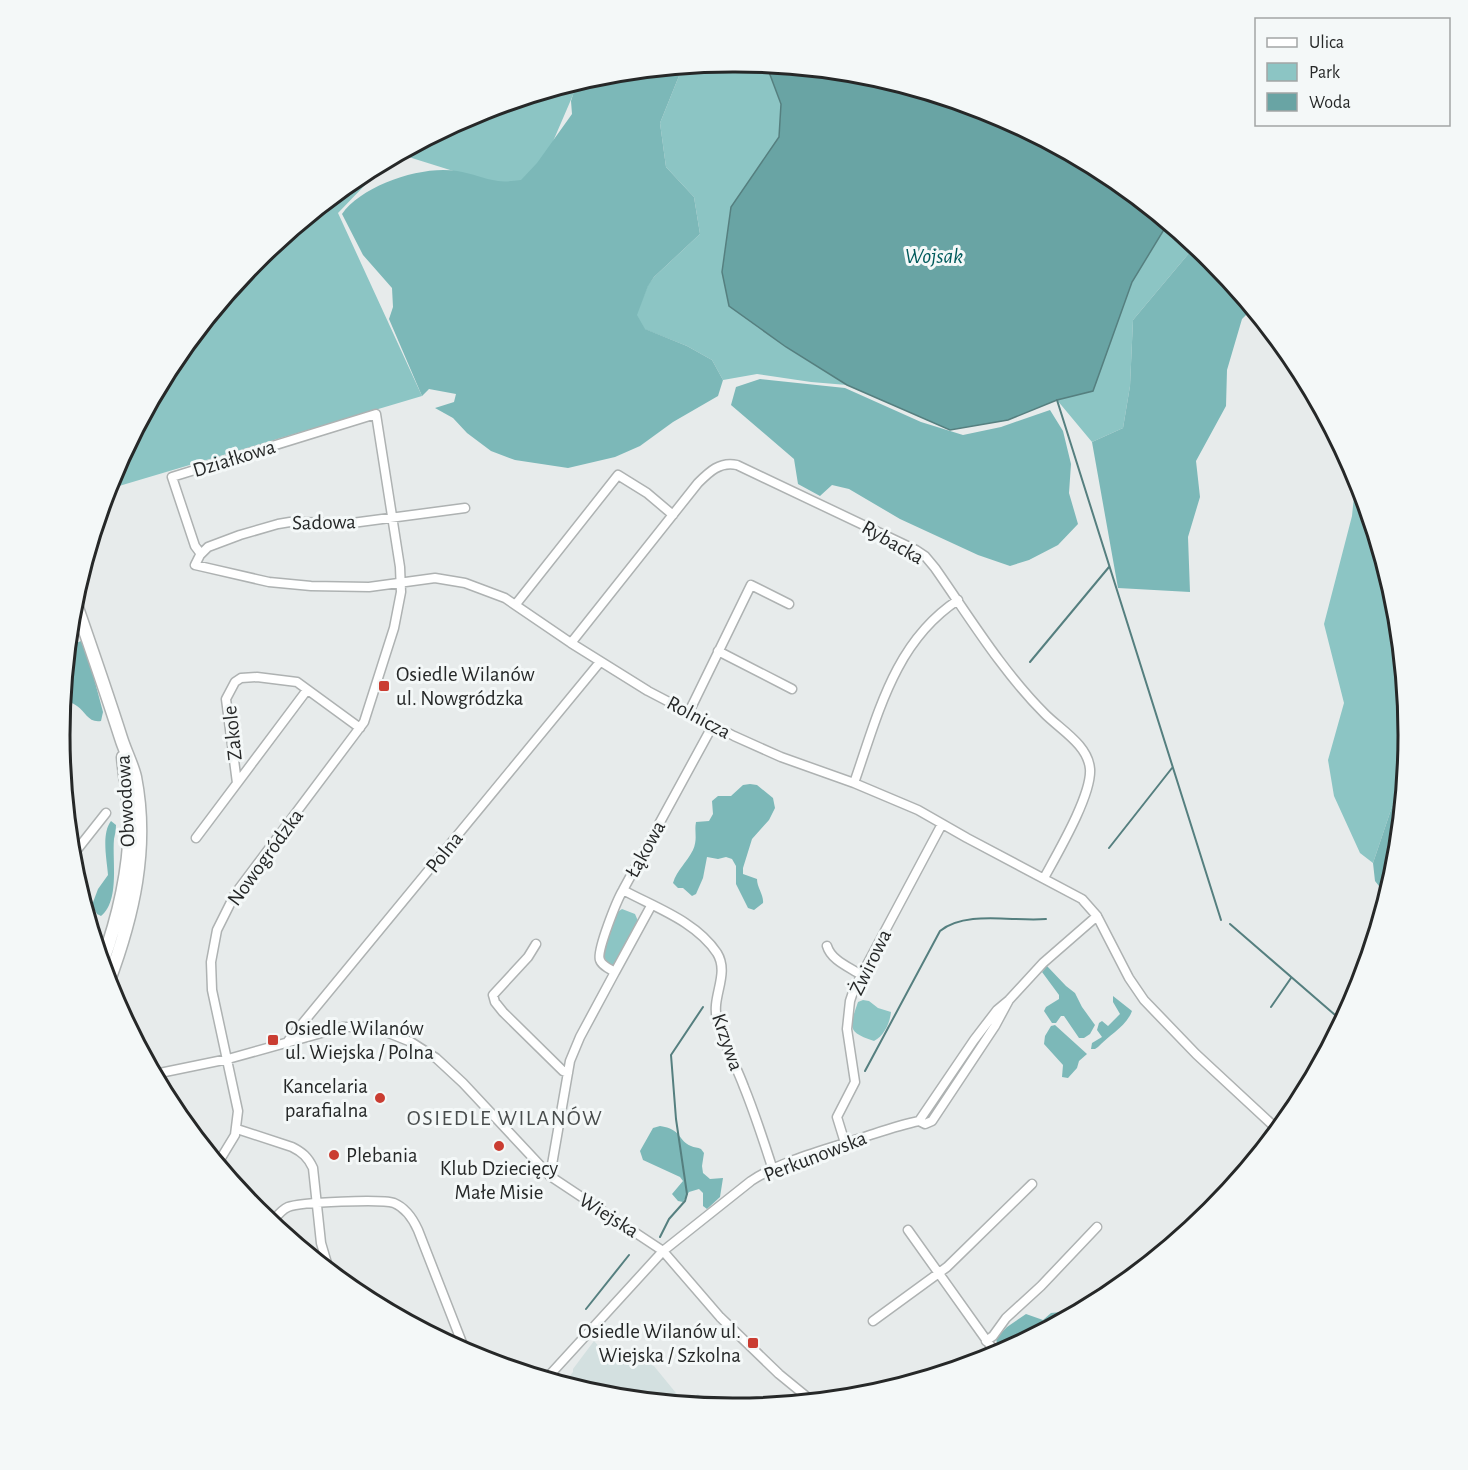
<svg xmlns="http://www.w3.org/2000/svg" width="1468" height="1470" font-family="'Alegreya Sans',sans-serif">
	<rect width="100%" height="100%" fill="#e7ebeb"/>
	<path fill="#d3e0e0" d="M594 1341 612 1361 620 1364 640 1349 685 1404 698 1394 708 1406 602 1396 561 1384 568 1378 573 1372V1369Z"/>
	<path fill="#8cc5c4" d="M734 61 766 64 781 104 779 137 731 207 722 272 729 306 786 347 847 385 811 382 757 374 723 380 712 360 687 346 644 329 636 315 648 285 654 277 700 234 694 197 666 167 660 123 681 71 693 65Z
		M579 81 530 195 399 154 476 112Z
		M392 157 338 213 422 396 109 489 111 477 174 360 258 258 360 174Z
		M1168 223 1195 246 1133 320 1130 386 1123 428 1092 442 1057 400 1093 390 1132 282Z
		M1356 476 1395 604 1408 735 1404 771 1373 863 1360 853 1334 796 1328 760 1344 703 1324 624 1352 516Z
		M622 909 635 914 638 921 614 966C607 964 604 958 602 951L616 913Z
		M863 1000 869 1001 878 1008 891 1012C890 1023 884 1036 874 1041 847 1032 849 1028 858 1002Z"/>
	<path fill="#7cb8b8" d="M693 65 681 71 660 123 666 167 694 197 700 234 654 277 648 286 637 315 645 329 687 346 712 360 723 380 718 396 673 422 640 446 615 457 568 468 515 460 491 451 467 433 453 418 435 408 454 402 456 394 429 389 422 396 389 319 393 307 392 288 363 255 342 214C362 185 422 165 457 171 471 173 484 179 498 181 505 182 513 181 521 180L537 163 572 114 571 101 577 82 603 74Z
		M1195 246 1211 259 1252 309 1242 319 1227 370 1226 406 1196 461 1200 497 1188 537 1190 592 1118 588 1092 442 1123 428 1130 386 1133 320Z
		M760 379 845 388 921 422 963 435 1001 427 1050 410 1063 431 1071 464 1069 493 1078 524 1058 545 1029 560 1010 566 978 555 900 519 849 489 832 485 820 496 798 484 794 459 731 405 736 387Z
		M81 641 87 652 103 712 101 721C88 723 86 712 77 706 73 703 68 701 64 699L69 646Z
		M1404 771 1395 867 1386 895 1375 881 1373 863Z
		M750 784 757 785 773 798 775 808 769 820 752 839 743 868V874L757 879C757 888 764 895 763 903L754 910 748 908 736 884V866L732 859 726 857 718 859 707 857 703 878 696 894 692 896 683 888H678L673 883C677 870 687 862 693 850 698 838 694 832 696 822L709 821 713 814 712 801 718 796H731L743 785Z
		M111 821 116 825C116 830 115 834 114 839 112 860 120 901 101 916L97 914 92 905 98 889 108 875C107 860 101 834 111 821Z
		M1047 966 1066 986 1075 993 1082 1007 1095 1025 1090 1034 1084 1038H1079L1064 1016H1061L1056 1023H1052L1044 1011 1046 1007 1059 999V995L1042 972Z
		M1113 996 1132 1011C1126 1027 1109 1035 1098 1047L1095 1049H1091L1092 1043 1102 1037 1097 1030 1099 1023 1102 1021 1108 1026 1120 1014 1113 1002Z
		M1055 1025 1087 1054 1079 1061 1077 1068 1068 1078 1062 1077 1063 1065 1044 1044 1045 1036 1051 1026Z
		M660 1126C682 1129 678 1141 691 1146 694 1148 698 1147 701 1149L704 1153 702 1166 703 1173 710 1179 723 1178 720 1197 707 1209 703 1206V1193L699 1189 689 1192 683 1202 678 1201 672 1194 683 1181 680 1177 643 1160 640 1151 653 1128Z
		M1061 1312 1065 1319 1001 1353 998 1349 996 1338 1007 1327 1026 1314 1043 1320 1051 1313Z"/>
	<path fill="#69a4a4" stroke="#557f7f" stroke-width="1.5" d="M766 64 866 74 992 112 1109 175 1168 223 1132 282 1093 391 1057 400 1008 420 950 430 847 385 786 347 729 306 722 272 731 207 779 137 781 104Z"/>
	<g fill="none" stroke-linecap="round" stroke-linejoin="round">
		<path stroke="#557f7f" stroke-width="2" d="M1057 400 1221 920
			M1030 662 1109 567
			M1109 848 1172 768
			M1230 924 1342 1021
			M1271 1007 1291 978
			M865 1071 940 931C966 910 1013 922 1046 919
			M660 1237 669 1219 685 1201 687 1194 676 1119 671 1055 703 1007
			M586 1309 629 1255"/>
		<g stroke="#aeb2b2" stroke-width="11">
			<path id="street" d="M465 508 352 523 290 522 278 524 240 535 208 547 200 555 195 565 269 582 311 586 369 587 435 578 465 583 505 598 571 643 648 691 734 736 781 757 854 783 918 810 967 838 1082 899 1097 916 1129 978 1144 1000 1196 1054 1278 1130
				M201 554 195 546 172 477 376 414 400 567 401 592 394 628 364 722 235 894 217 930 211 962 212 990 238 1111 235 1135 218 1163
				M516 604 618 475 647 493 673 515
				M571 643 698 483C709 472 720 461 737 465L916 550 925 556 935 568C970 618 1002 671 1045 714 1061 730 1088 745 1090 769 1092 795 1057 854 1044 878
				M718 651 792 689
				M689 712 751 585 789 604
				M237 783 226 699 235 682 241 678 257 677 297 682 360 728
				M854 783C878 715 894 642 958 600
				M196 838 307 690
				M72 856 106 813
				M623 890C654 907 696 921 717 953 730 974 711 997 717 1019 723 1043 736 1065 744 1087 755 1114 764 1142 773 1170
				M536 944 528 957 493 995 495 1002 503 1012 563 1071 568 1073
				M827 946C831 960 849 967 861 975
				M615 972 651 906
				M288 1041 600 662
				M155 1074 228 1059 343 1027H369L381 1030 411 1042 436 1058 463 1083 550 1176 663 1251 720 1317 779 1374 812 1401
				M919 1121 974 1040 997 1010 1009 1000 1043 963 1097 916
				M237 1129 292 1147C302 1152 308 1157 313 1168L321 1243 329 1270
				M845 1143 837 1117 855 1082 847 1029 850 1001 854 989 942 824
				M550 1176 570 1061 580 1037 615 972C610 969 602 966 600 960 596 952 617 900 623 890L713 725
				M271 1223C276 1217 281 1210 288 1207 300 1202 382 1199 394 1203 406 1208 413 1219 418 1230L466 1353
				M908 1230 997 1355
				M873 1321 947 1267 1032 1184
				M986 1341 993 1336 1006 1318 1041 1286 1097 1227
				M972 1364 992 1349
				M546 1379 663 1251 751 1181C783 1160 824 1150 861 1138 880 1132 899 1125 919 1121L925 1124 932 1121 995 1026 1009 1000"/>
		</g>
		<g stroke="#aeb2b2" stroke-width="15">
			<path id="primary" d="M74 599C90 645 106 691 121 738 125 751 132 764 135 777 149 848 133 916 108 983
				M102 963C118 919 129 874 130 826 130 803 125 780 123 757"/>
		</g>
		<use href="#street" stroke="#fff" stroke-width="8"/>
		<use href="#primary" stroke="#fff" stroke-width="12"/>
	</g>
	<g fill="#ca3d32" stroke="#f4f8f8" stroke-width="2">
		<rect x="378" y="680" width="12" height="12" rx="3"/>
		<rect x="267" y="1034" width="12" height="12" rx="3"/>
		<circle cx="380" cy="1098" r="6"/>
		<circle cx="499" cy="1146" r="6"/>
		<circle cx="334" cy="1155" r="6"/>
		<rect x="747" y="1337" width="12" height="12" rx="3"/>
	</g>
	<g text-anchor="middle" stroke-width="6" stroke-linejoin="round" paint-order="stroke">
		<g font-size="21" fill="#262828" stroke="#f4f8f8">
			<text transform="translate(234 458) rotate(-17)" y="7">Działkowa</text>
			<text transform="translate(324 522) rotate(-1)" y="7">Sadowa</text>
			<text transform="translate(893 542) rotate(30)" y="7">Rybacka</text>
			<text transform="translate(699 717) rotate(28)" y="7">Rolnicza</text>
			<text transform="translate(232 733) rotate(-96)" y="7">Zakole</text>
			<text transform="translate(125 801) rotate(-93)" y="7">Obwodowa</text>
			<text transform="translate(645 849) rotate(-61)" y="7">Łąkowa</text>
			<text transform="translate(444 852) rotate(-51)" y="7">Polna</text>
			<text transform="translate(265 857) rotate(-54)" y="7">Nowogródzka</text>
			<text transform="translate(870 962) rotate(-64)" y="7">Żwirowa</text>
			<text transform="translate(728 1042) rotate(71)" y="7">Krzywa</text>
			<text transform="translate(815 1156) rotate(-21)" y="7">Perkunowska</text>
			<text transform="translate(609 1215) rotate(32)" y="7">Wiejska</text>
		</g>
		<g font-size="21" fill="#262828" stroke="#f4f8f8" text-anchor="start">
			<text x="396" y="681">Osiedle Wilanów<tspan x="396" dy="24">ul. Nowgródzka</tspan></text>
			<text x="285" y="1035">Osiedle Wilanów<tspan x="285" dy="24">ul. Wiejska / Polna</tspan></text>
			<text x="368" y="1093" text-anchor="end">Kancelaria<tspan x="368" dy="24">parafialna</tspan></text>
			<text x="346" y="1162">Plebania</text>
			<text x="499" y="1175" text-anchor="middle">Klub Dziecięcy<tspan x="499" dy="24">Małe Misie</tspan></text>
			<text x="741" y="1338" text-anchor="end">Osiedle Wilanów ul.<tspan x="741" dy="24">Wiejska / Szkolna</tspan></text>
		</g>
		<g font-size="22" font-style="italic" fill="#005b5c" stroke="#f4f8f8">
			<text x="934" y="263">Wojsak</text>
		</g>
		<g font-size="22" letter-spacing="1.5" fill="#494d4d" stroke="#f4f8f8">
			<text x="505" y="1125">OSIEDLE WILANÓW</text>
		</g>
	</g>
	<path d="M0 0H1468V1470H0ZM733 72H735A663 663 0 0 1 1398 735V735A663 663 0 0 1 735 1398H733A663 663 0 0 1 70 735V735A663 663 0 0 1 733 72Z" fill="#f4f8f8" fill-rule="evenodd"/>
	<path fill="none" stroke="#262828" stroke-width="3" d="M733 72H735A663 663 0 0 1 1398 735V735A663 663 0 0 1 735 1398H733A663 663 0 0 1 70 735V735A663 663 0 0 1 733 72Z"/>
	<rect x="1255" y="18" width="195" height="108" fill="#f4f8f8" stroke="#a2a5a5" stroke-width="1.5"/>
	<rect x="1267" y="38" width="30" height="9" fill="#ffffff" stroke="#a2a5a5" stroke-width="1.5"/>
	<text x="1309" y="48" font-size="18" fill="#262828">Ulica</text>
	<rect x="1267" y="63" width="30" height="18" fill="#8cc5c4" stroke="#a2a5a5" stroke-width="1.5"/>
	<text x="1309" y="78" font-size="18" fill="#262828">Park</text>
	<rect x="1267" y="93" width="30" height="18" fill="#69a4a4" stroke="#a2a5a5" stroke-width="1.5"/>
	<text x="1309" y="108" font-size="18" fill="#262828">Woda</text>
</svg>
